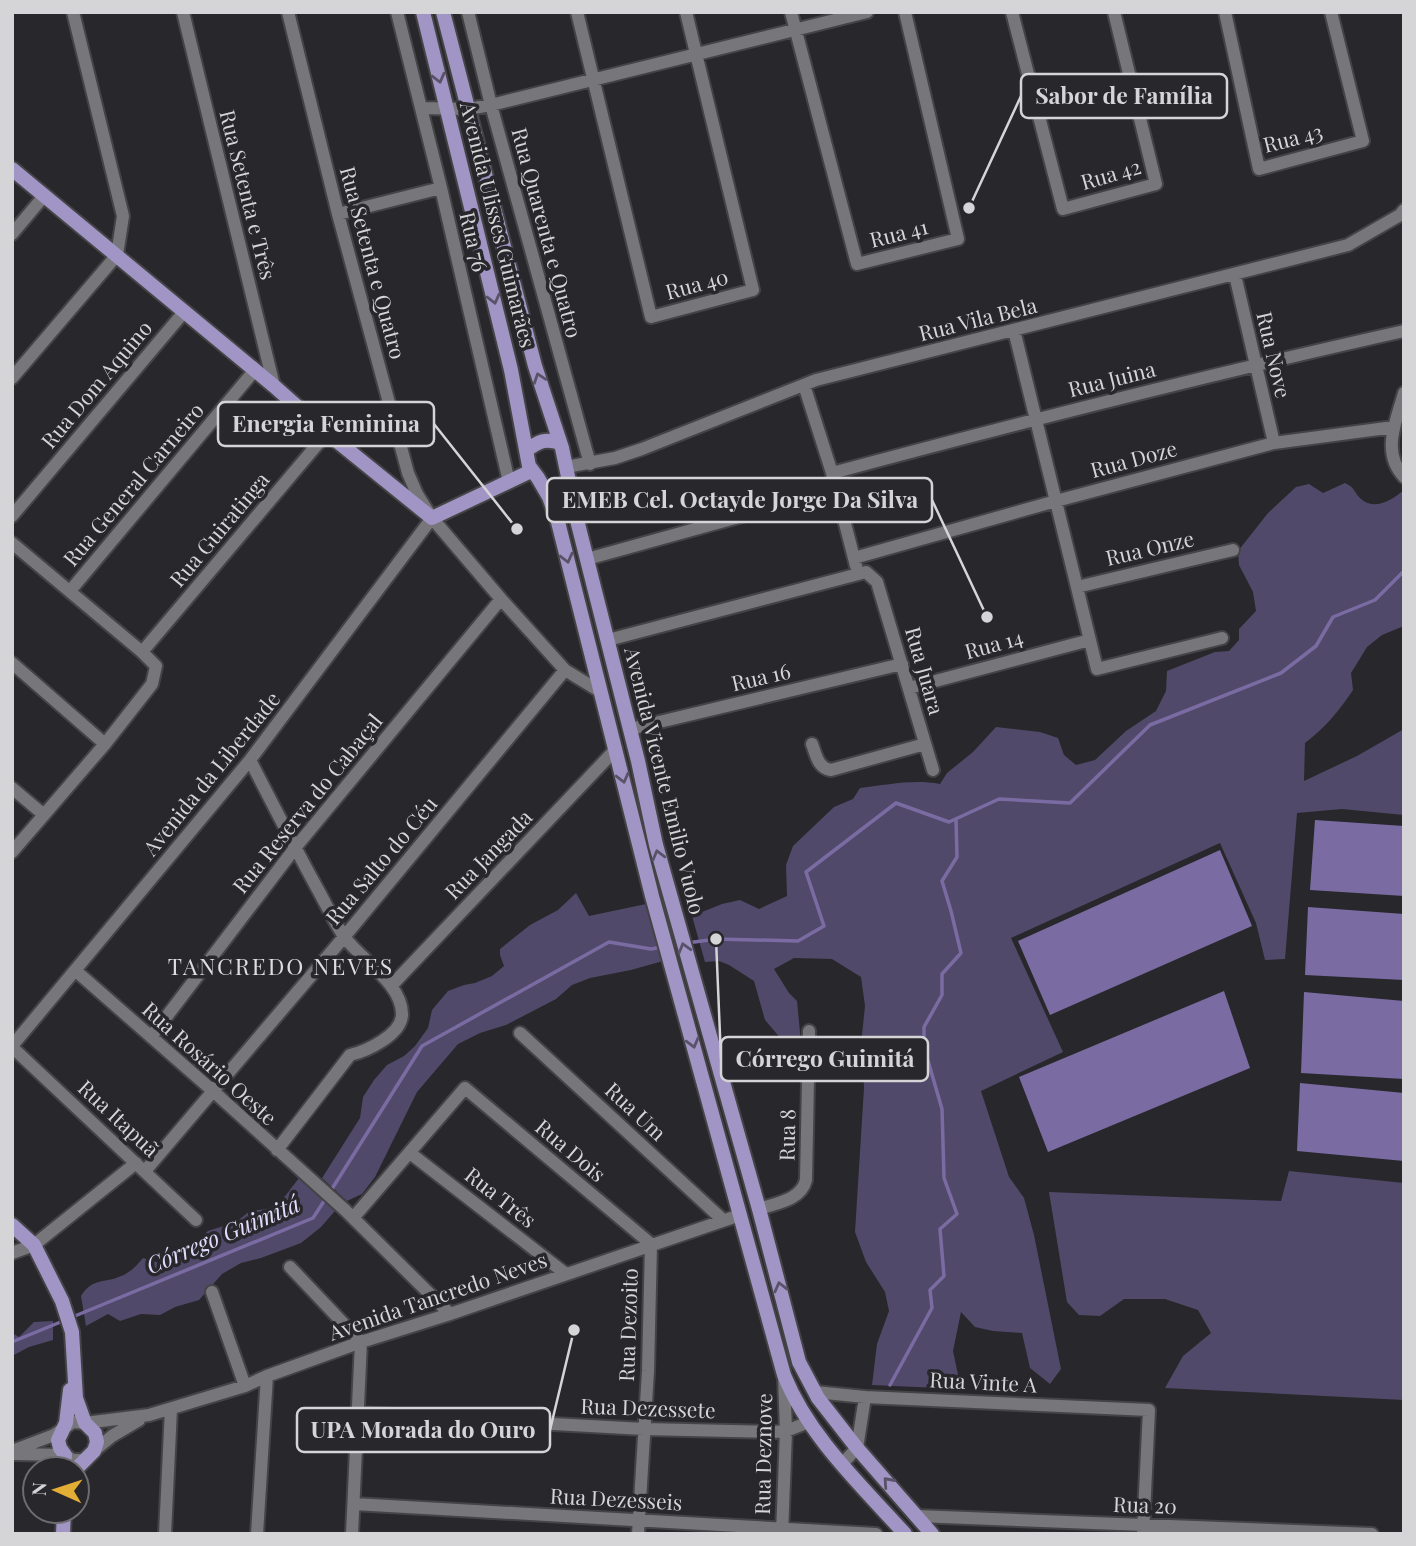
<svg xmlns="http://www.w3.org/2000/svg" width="1416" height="1546" font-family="'Playfair Display',serif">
	<rect width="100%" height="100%" fill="#28272b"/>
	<path fill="#514969" d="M1345 483C1356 488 1354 493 1361 499 1375 511 1391 500 1403 491L1404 492V626L1382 635 1367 647 1351 673 1353 690C1339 711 1325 728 1305 743L1304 781 1357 756 1404 729V815L1342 809 1297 813 1285 959 1265 960 1256 923 1220 843 1011 938 1063 1052 981 1091 1009 1177 1024 1198 1034 1235 1061 1369 1050 1384 1030 1368 1022 1333 993 1331 975 1327 961 1312 953 1351 961 1389 872 1385 877 1344 889 1311 885 1292 866 1262 855 1232 864 1088 862 1035 865 1006 861 977 832 959 794 958 774 969 789 993 797 1001 802 1053 788 1047 765 1020 754 981 729 965 719 961 705 962 692 916 722 904 740 900 759 909 787 896 786 865 793 846 834 807 853 799 860 788C887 785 913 779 940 784L947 773 973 752 996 727 1040 732 1058 738 1064 755 1076 765 1095 760 1126 731 1156 711 1166 691 1167 671 1215 652 1229 651 1239 640V629L1256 611 1253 592 1239 565 1238 551 1268 513 1296 487 1309 484 1323 493Z
		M576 893 589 916 646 904 663 961 631 970 590 978 572 985 556 999 506 1025 480 1033 458 1044 417 1092 375 1177 362 1194 347 1201 322 1178 360 1118 363 1097 374 1080 387 1065 404 1056 415 1046 428 1028 432 1010 448 991 464 985 475 983 492 976 504 966 500 955V949L530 925 558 910Z
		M1289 1171 1404 1183V1400L1165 1388 1183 1356 1211 1333 1198 1310 1165 1299H1124L1100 1316 1079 1315 1067 1302 1049 1192 1281 1201Z
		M299 1178 335 1211 321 1227 301 1243 261 1258 241 1263 222 1274 199 1300 175 1307 160 1315 141 1314 120 1321 108 1314 86 1326 81 1296C93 1277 104 1284 121 1276 130 1273 137 1265 143 1258L163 1264 182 1253 208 1231 236 1222 251 1210C279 1211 283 1198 299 1178Z
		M53 1321V1340L29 1347 12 1356V1333L19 1337 34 1322Z"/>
	<path fill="#7a6ca2" d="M1315 820 1404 826V896L1310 890Z
		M1220 850 1252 926 1050 1015 1018 941Z
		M1308 907 1404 914V980L1305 975Z
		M1224 991 1250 1068 1048 1152 1019 1077Z
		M1304 992 1404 1001V1079L1301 1073Z
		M1300 1083 1404 1093V1161L1297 1151Z"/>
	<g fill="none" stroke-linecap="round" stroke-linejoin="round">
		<path stroke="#7a6ca2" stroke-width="3.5" d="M687 943 716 939 798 941 824 926 806 872 896 803 949 822 999 799 1070 803 1150 725 1281 673 1316 646 1333 617 1375 600 1404 571
			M330 1192 422 1046 609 942 651 949 662 947
			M70 1318 313 1218 326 1198
			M12 1342 63 1321
			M890 1385 932 1308 930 1290 944 1276 940 1229 957 1214 944 1178 942 1109 924 1047V1027L942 995V974L961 953 951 911 942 881 957 857 956 819"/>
		<g stroke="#444346" stroke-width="16">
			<path id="minor" d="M183 12 274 386
				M288 12 338 214 408 473 417 494 432 518 501 599 565 670 601 692
				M397 12 441 188 509 482
				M468 12 491 105 590 464
				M577 12 651 317 753 290 686 12
				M791 12 857 264 958 239 905 12
				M1012 12 1063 209 1156 184 1114 12
				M1225 12 1259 169 1363 141 1331 12
				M421 108 468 109 491 105 867 12
				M338 214 441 188
				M12 234 44 196
				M1235 275 1274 443
				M1014 330 1097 669 1222 638
				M12 378 117 255 123 216 73 12
				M804 385 832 473 856 566
				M1404 393C1396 422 1381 452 1404 477
				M566 467 615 458 642 449 816 380 1348 245 1400 215 1404 210
				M832 473C1022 422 1212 374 1404 331
				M12 516 184 312
				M12 543 142 652 156 666 152 684 105 744 12 852
				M854 558 1056 501 1274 443 1394 427
				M587 559 836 490
				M1077 587 1233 550
				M70 591 254 371
				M608 640 866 572 877 582 933 770
				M142 652 327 433
				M12 663 105 744
				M909 688 1090 640
				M630 729 902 664
				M812 744C816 755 818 768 831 770L925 744
				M250 760C272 803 294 846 317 888 326 904 333 920 343 935 359 959 403 983 402 1015 401 1035 367 1051 350 1055L277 1150
				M12 788 44 815
				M76 971 213 1091 345 1210 450 1314
				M391 986 616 749
				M520 1033 723 1220
				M151 1037 295 848 501 599
				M12 1046 250 760 432 518
				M12 1047 196 1220
				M410 1153 566 1274
				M145 1171 344 937 565 670
				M759 1209C777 1203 801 1200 806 1180L809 1031
				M353 1218 465 1088 651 1244 648 1371 638 1534
				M12 1253 34 1245 136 1163
				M290 1267 361 1342 352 1534
				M212 1292 245 1386
				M815 1392 865 1397 1149 1410 1143 1534
				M358 1413 644 1429 774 1432 786 1431 809 1422
				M12 1451 54 1435 73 1422 85 1423 149 1415 245 1386 267 1376 361 1342 450 1314 740 1215
				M14 1454 65 1455 73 1460H83L112 1436 139 1420
				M842 1464 857 1448 865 1397
				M354 1504 876 1534
				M917 1516 1372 1534
				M165 1534 171 1409
				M257 1534 267 1376
				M782 1534 786 1431 784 1377"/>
		</g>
		<g stroke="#444346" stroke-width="18">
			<path id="major" d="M423 12 511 370 529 466 538 478 549 497 558 522 652 896 784 1375C809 1437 861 1485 905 1534
				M443 12 535 366 562 448 578 524 638 761 656 845 759 1209 799 1362 818 1398 857 1448 932 1534
				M12 169 274 386 327 433 432 518 531 471
				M527 450C539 441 546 438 560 443
				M12 1225 34 1245 62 1301 72 1332 76 1398 85 1423 95 1433 97 1442 94 1451 76 1469
				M64 1469 65 1455 60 1448 58 1440 66 1423 70 1390
				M63 1534 64 1511"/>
		</g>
		<use href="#minor" stroke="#77767b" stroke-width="12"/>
		<use href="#major" stroke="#a095c4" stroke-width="14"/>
	</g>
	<defs><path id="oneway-chevron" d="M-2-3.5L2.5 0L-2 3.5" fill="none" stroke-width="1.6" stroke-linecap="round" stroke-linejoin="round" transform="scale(1.75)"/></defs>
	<g stroke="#585368">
		<use href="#oneway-chevron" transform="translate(439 78) rotate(76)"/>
		<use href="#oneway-chevron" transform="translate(494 299) rotate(76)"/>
		<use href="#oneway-chevron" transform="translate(539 378) rotate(-109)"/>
		<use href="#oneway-chevron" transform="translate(567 558) rotate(76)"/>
		<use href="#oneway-chevron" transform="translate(623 778) rotate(76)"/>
		<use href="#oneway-chevron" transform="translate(658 855) rotate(-105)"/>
		<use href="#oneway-chevron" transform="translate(684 948) rotate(-106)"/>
		<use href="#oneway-chevron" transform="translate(693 1043) rotate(75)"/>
		<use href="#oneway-chevron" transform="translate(780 1287) rotate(-104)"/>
		<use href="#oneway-chevron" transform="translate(888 1482) rotate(-132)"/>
	</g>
	<g text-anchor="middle" stroke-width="7" stroke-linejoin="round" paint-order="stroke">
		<g font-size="21" fill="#d5d4d7" stroke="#28272b">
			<text transform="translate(1293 139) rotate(-14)" y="7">Rua 43</text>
			<text transform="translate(1111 175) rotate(-16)" y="7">Rua 42</text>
			<text transform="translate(247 195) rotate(76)" y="7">Rua Setenta e Três</text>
			<text transform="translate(497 225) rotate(76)" y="7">Avenida Ulisses Guimarães</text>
			<text transform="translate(546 233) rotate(75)" y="7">Rua Quarenta e Quatro</text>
			<text transform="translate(899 234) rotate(-14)" y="7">Rua 41</text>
			<text transform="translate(473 242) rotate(77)" y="7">Rua 76</text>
			<text transform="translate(372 263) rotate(75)" y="7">Rua Setenta e Quatro</text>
			<text transform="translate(697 285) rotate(-15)" y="7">Rua 40</text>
			<text transform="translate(978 320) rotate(-14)" y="7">Rua Vila Bela</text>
			<text transform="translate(1273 355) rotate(77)" y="7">Rua Nove</text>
			<text transform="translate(1112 380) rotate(-14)" y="7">Rua Juina</text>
			<text transform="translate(97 385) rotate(-50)" y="7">Rua Dom Aquino</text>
			<text transform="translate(1134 460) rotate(-15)" y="7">Rua Doze</text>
			<text transform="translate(134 485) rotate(-50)" y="7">Rua General Carneiro</text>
			<text transform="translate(220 530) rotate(-50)" y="7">Rua Guiratinga</text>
			<text transform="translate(1150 549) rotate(-13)" y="7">Rua Onze</text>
			<text transform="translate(994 645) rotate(-15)" y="7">Rua 14</text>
			<text transform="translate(924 671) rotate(74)" y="7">Rua Juara</text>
			<text transform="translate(761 678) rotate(-13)" y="7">Rua 16</text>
			<text transform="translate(212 774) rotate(-51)" y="7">Avenida da Liberdade</text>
			<text transform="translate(664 781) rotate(76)" y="7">Avenida Vicente Emilio Vuolo</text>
			<text transform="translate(308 804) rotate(-51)" y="7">Rua Reserva do Cabaçal</text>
			<text transform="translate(489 855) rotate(-46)" y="7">Rua Jangada</text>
			<text transform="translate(382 861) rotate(-50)" y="7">Rua Salto do Céu</text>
			<text transform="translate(209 1064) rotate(42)" y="7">Rua Rosário Oeste</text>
			<text transform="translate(635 1112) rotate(43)" y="7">Rua Um</text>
			<text transform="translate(118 1119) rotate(43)" y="7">Rua Itapuã</text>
			<text transform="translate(788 1135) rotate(-89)" y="7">Rua 8</text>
			<text transform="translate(570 1151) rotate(40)" y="7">Rua Dois</text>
			<text transform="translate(500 1198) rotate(38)" y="7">Rua Três</text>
			<text transform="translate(438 1297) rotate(-19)" y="7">Avenida Tancredo Neves</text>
			<text transform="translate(629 1325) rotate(-88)" y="7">Rua Dezoito</text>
			<text transform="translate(983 1383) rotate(3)" y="7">Rua Vinte A</text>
			<text transform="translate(648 1409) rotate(2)" y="7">Rua Dezessete</text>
			<text transform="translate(764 1454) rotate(-89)" y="7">Rua Deznove</text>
			<text transform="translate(616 1500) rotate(3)" y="7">Rua Dezesseis</text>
			<text transform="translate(1145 1506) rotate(2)" y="7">Rua 20</text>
		</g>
		<g font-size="23" letter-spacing="2" fill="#dedde2" stroke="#28272b">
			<text x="281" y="975">TANCREDO NEVES</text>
		</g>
		<g font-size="23" font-style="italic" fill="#e2dbfc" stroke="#28272b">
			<text transform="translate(223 1235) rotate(-23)" y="8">Córrego Guimitá</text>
		</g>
	</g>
	<path fill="none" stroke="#d5d4d7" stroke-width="2.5" d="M969 208L1021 96M517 529L434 424M987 617L932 500M716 939L721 1059M574 1330L550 1430"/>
	<g fill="#d5d4d7" stroke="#28272b" stroke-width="2.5">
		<circle cx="969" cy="208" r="7"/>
		<circle cx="517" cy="529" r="7"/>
		<circle cx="987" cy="617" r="7"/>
		<circle cx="716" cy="939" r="7"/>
		<circle cx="574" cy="1330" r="7"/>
	</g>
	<g fill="#28272b" stroke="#d5d4d7" stroke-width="2.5">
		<rect x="1021" y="74" width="206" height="44" rx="7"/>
		<rect x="218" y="402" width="216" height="44" rx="7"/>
		<rect x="547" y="478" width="385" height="44" rx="7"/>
		<rect x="721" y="1037" width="207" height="44" rx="7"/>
		<rect x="297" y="1408" width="253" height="44" rx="7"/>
	</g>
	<g font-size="23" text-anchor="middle" font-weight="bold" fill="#d5d4d7">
		<text x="1124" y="104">Sabor de Família</text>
		<text x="326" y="432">Energia Feminina</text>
		<text x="740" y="508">EMEB Cel. Octayde Jorge Da Silva</text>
		<text x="825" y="1067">Córrego Guimitá</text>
		<text x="423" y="1438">UPA Morada do Ouro</text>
	</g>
	<rect width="1416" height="1546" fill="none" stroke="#d5d4d7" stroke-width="28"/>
	<g transform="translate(56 1490) rotate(273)"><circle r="33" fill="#28272b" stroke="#6d6c70" stroke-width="2"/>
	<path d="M0-5L12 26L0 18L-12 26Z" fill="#e3ae35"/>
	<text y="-10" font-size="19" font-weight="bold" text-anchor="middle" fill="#d5d4d7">N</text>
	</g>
</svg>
